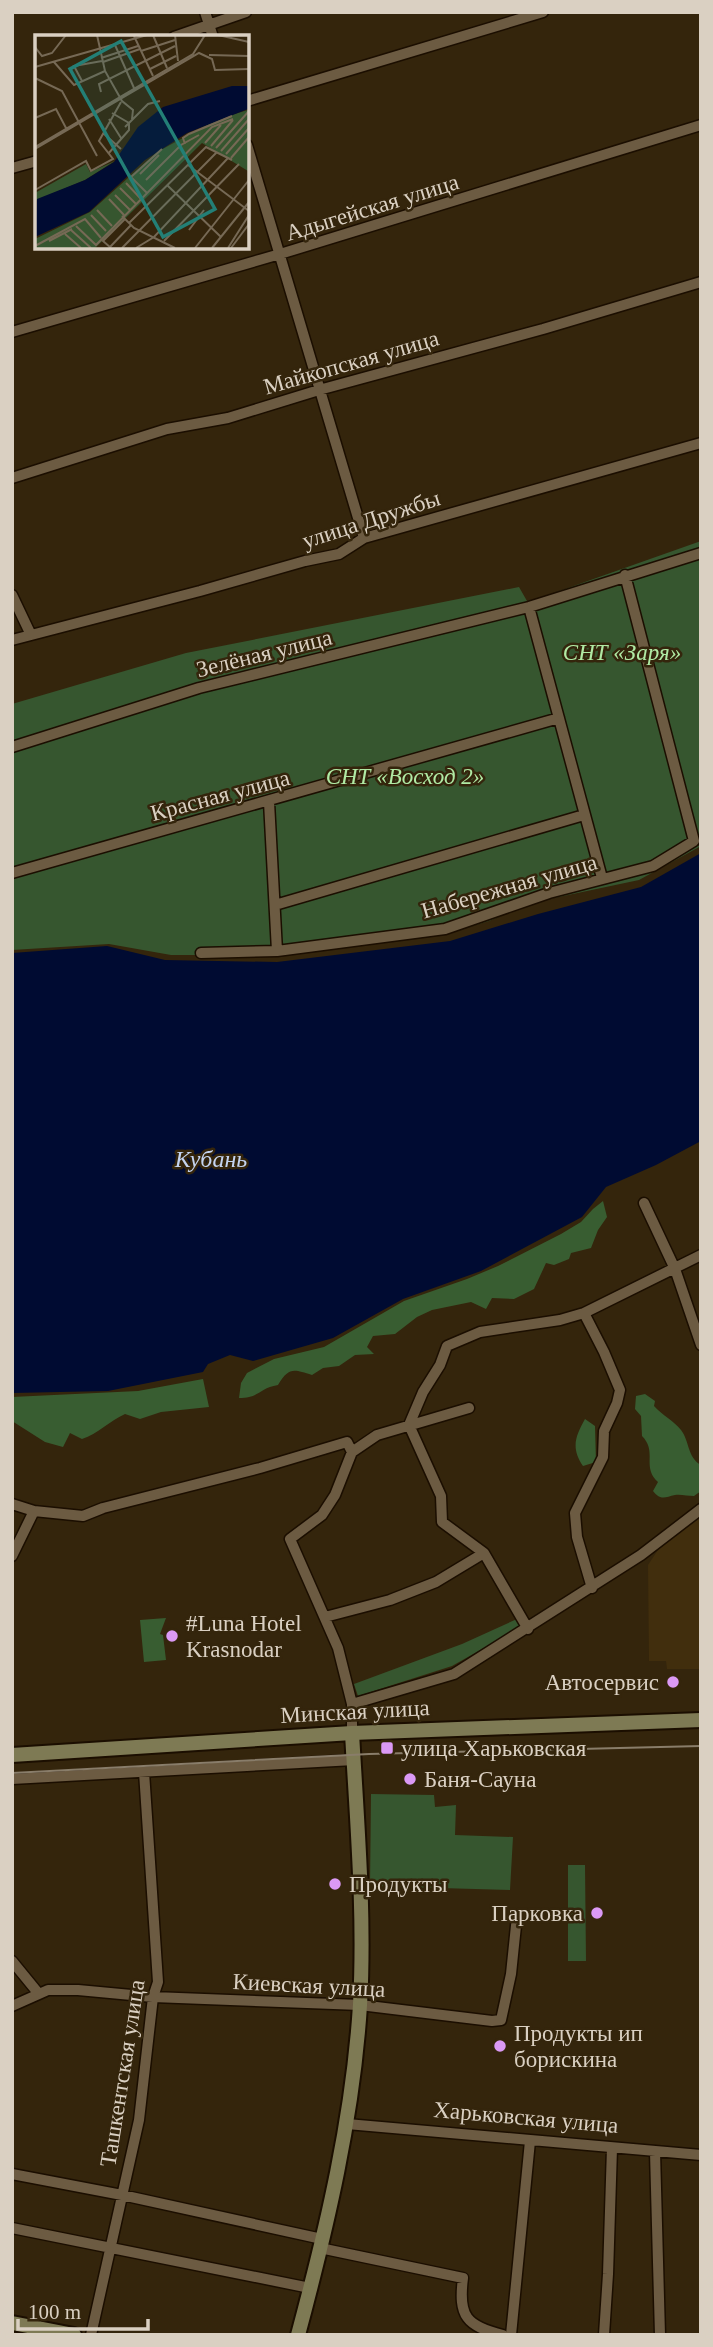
<svg xmlns="http://www.w3.org/2000/svg" width="713" height="2347" font-family="'Times New Roman',serif">
	<rect width="100%" height="100%" fill="#34250c"/>
	<path fill="#412e0d" d="M701 1515V1669H667L666 1661H649L648 1565 660 1547Z"/>
	<path fill="#36562f" d="M701 541V846L639 880 535 902 489 921 443 935 273 955H171L109 944 12 950V704L186 653 519 587 527 601 534 600Z
		M517 1619 521 1627 452 1666 358 1696 354 1684 462 1644Z
		M371 1794 434 1795 435 1807 456 1805 455 1835 513 1837 510 1890 370 1886Z
		M568 1865H585L586 1961H568Z"/>
	<path fill="#385d31" d="M603 1201 607 1217 598 1230 591 1248 571 1253 569 1259 554 1265 546 1263 534 1289 514 1299 492 1298 486 1309 471 1302 432 1310 417 1317 395 1334 373 1336 367 1347 374 1354 355 1355 339 1366 323 1368 312 1375C293 1369 289 1367 278 1385 259 1388 260 1398 239 1398L241 1383 247 1373 274 1359 324 1347 404 1301 467 1279 498 1266 561 1234 581 1222 593 1209Z
		M203 1379 209 1407 161 1412 140 1419 125 1414C109 1421 98 1434 82 1439L70 1433 63 1447 45 1442 12 1421V1397L138 1391Z
		M645 1394 655 1401 654 1406C662 1415 674 1421 681 1430 690 1442 687 1457 701 1465V1491L694 1496C688 1496 680 1494 675 1495 665 1497 661 1501 653 1491L658 1482C641 1467 658 1452 642 1436L641 1416 635 1409 636 1396Z
		M585 1419 595 1426 596 1462 583 1466C571 1448 575 1437 585 1419Z
		M166 1618 160 1634 163 1635 166 1660 144 1662 140 1620Z"/>
	<path fill="#000b32" d="M701 853V1141L656 1165 606 1187 582 1217 481 1271 403 1299 333 1338 253 1361 230 1355 208 1364 203 1372 108 1391 12 1393V953L107 946 165 960 277 962 450 941 538 914 641 887Z"/>
	<g fill="none" stroke-linecap="round" stroke-linejoin="round">
		<g stroke="#1b0e00" stroke-width="13">
			<path id="street" d="M205 12 213 37
				M174 37 246 12
				M247 101 543 12
				M247 145 364 538
				M12 168 37 161
				M12 332 280 254 701 125
				M12 478 167 429 228 418 319 390 543 329 701 282
				M12 595 31 635
				M529 607 602 878
				M12 640 200 591 305 561 339 554 364 538 701 443
				M12 747 199 688 529 607 701 553
				M269 802 277 951
				M12 873 559 718
				M275 905 584 815
				M201 953 277 951 445 929 549 893 653 866 694 841 625 575
				M644 1203 675 1269 701 1345
				M584 1313 604 1352 620 1390 617 1403 604 1431 603 1457 575 1513 577 1537 592 1588
				M352 1452 335 1495 322 1515 290 1539 338 1648 352 1704V1733
				M12 1504 34 1511 83 1516 103 1508 260 1468 347 1442 352 1452 377 1435 469 1408
				M12 1556 34 1511
				M325 1617 390 1600 436 1582 484 1553
				M528 1629 484 1553 442 1522 441 1496 409 1425 423 1392 440 1365 447 1346 480 1332 560 1320 584 1313 701 1255
				M352 1704 454 1674 641 1555 701 1509
				M12 1779 354 1760
				M12 1961 39 1994
				M12 2006 48 1990H78L153 1997 360 2005 492 2021 501 2020 511 1974 517 1916
				M347 2124 701 2155
				M655 2152 660 2335
				M12 2174 122 2195 322 2239
				M12 2228 310 2288
				M320 2248 463 2278C458 2316 466 2326 503 2335
				M91 2335 139 2120 153 1997 158 1982 144 1772
				M511 2335 530 2141
				M604 2335 608 2274 612 2148"/>
		</g>
		<g stroke="#1b0e00" stroke-width="18">
			<path id="secondary" d="M12 1755 352 1733 701 1720
				M12 2323 74 2335
				M298 2335C327 2227 353 2117 360 2005 365 1914 357 1823 352 1733"/>
		</g>
		<use href="#street" stroke="#6c5b42" stroke-width="10"/>
		<use href="#secondary" stroke="#7e7a54" stroke-width="14"/>
		<path stroke="#897d6a" stroke-width="2" d="M12 1773 369 1754 701 1746"/>
	</g>
	<g fill="#db99f5" stroke="#34250c" stroke-width="2.5">
		<circle cx="172" cy="1636" r="7"/>
		<circle cx="673" cy="1682" r="7"/>
		<rect x="380" y="1741" width="14" height="14" rx="3.5"/>
		<circle cx="410" cy="1779" r="7"/>
		<circle cx="335" cy="1884" r="7"/>
		<circle cx="597" cy="1913" r="7"/>
		<circle cx="500" cy="2046" r="7"/>
	</g>
	<g text-anchor="middle" stroke-width="5" stroke-linejoin="round" paint-order="stroke">
		<g font-size="23" fill="#dad0c2" stroke="#34250c">
			<text transform="translate(372 207) rotate(-17)" y="8">Адыгейская улица</text>
			<text transform="translate(351 362) rotate(-16)" y="8">Майкопская улица</text>
			<text transform="translate(371 519) rotate(-18)" y="8">улица Дружбы</text>
			<text transform="translate(264 653) rotate(-14)" y="8">Зелёная улица</text>
			<text transform="translate(220 795) rotate(-15)" y="8">Красная улица</text>
			<text transform="translate(509 886) rotate(-16)" y="8">Набережная улица</text>
			<text transform="translate(355 1711) rotate(-3)" y="8">Минская улица</text>
			<text transform="translate(309 1985) rotate(3)" y="8">Киевская улица</text>
			<text transform="translate(122 2073) rotate(-81)" y="8">Ташкентская улица</text>
			<text transform="translate(526 2117) rotate(5)" y="8">Харьковская улица</text>
		</g>
		<g font-size="23" font-style="italic" fill="#b0eaa4" stroke="#34250c">
			<text x="622" y="660">СНТ «Заря»</text>
			<text x="405" y="784">СНТ «Восход 2»</text>
		</g>
		<g font-size="23" fill="#dad0c2" stroke="#34250c" text-anchor="start">
			<text x="186" y="1631">#Luna Hotel<tspan x="186" dy="26">Krasnodar</tspan></text>
			<text x="659" y="1690" text-anchor="end">Автосервис</text>
			<text x="401" y="1756">улица Харьковская</text>
			<text x="424" y="1787">Баня-Сауна</text>
			<text x="349" y="1892">Продукты</text>
			<text x="583" y="1921" text-anchor="end">Парковка</text>
			<text x="514" y="2041">Продукты ип<tspan x="514" dy="26">борискина</tspan></text>
		</g>
		<g font-size="24" font-style="italic" fill="#c4d4f1" stroke="#34250c">
			<text x="211" y="1167">Кубань</text>
		</g>
	</g>
	<g transform="translate(35 35)">
		<rect width="214" height="214" fill="#34250c"/>
		<path d="M213 75V136L167 108 60 213H0V204L55 177 122 117 183 84ZM80 126 50 145 0 166V158L51 129 55 137Z" fill="#36562f"/>
		<path d="M197 51H213V74L152 98 110 125 54 177 0 202 2 164 50 145 79 127 103 92 128 72Z" fill="#000b32"/>
		<path fill="none" stroke="#766955" stroke-width="2" d="M62 0 70 36 87 66 98 75 97 84M118 0 132 33M140 0 143 26M183 0 214 7M99 1 118 41M80 10 99 53M0 12 7 21 17 18 31 0M106 16 140 5M174 20 214 21M66 23 103 11M19 27 39 50 70 36M68 27 105 14M0 32 112 0M115 34 141 21M0 43 27 56 62 121M47 46 39 31 67 26M66 57 64 49 140 11M0 83 21 74 31 93M74 84 86 103M90 92 113 69 125 66M68 98 86 114M170 108 186 90M150 109 148 103 154 99 197 81M176 111 198 85M0 112 158 19 170 0M181 113 214 76M0 114 164 18 177 24 180 35 214 34M186 116 214 84M73 119 94 95V88L77 78M191 119 214 93M196 123 214 102M153 130 214 176M105 139 124 120M111 145 146 110 164 100M91 148 106 164M132 150 186 202M85 153 101 169M0 155 51 126 56 136 78 124 64 106 86 67M112 158 96 142 127 114M80 160 95 175M74 164 89 180M62 175 77 191M56 180 71 196M87 181 99 193 140 213M94 188 171 112 197 125M41 191 61 210 177 92 198 84M36 195 56 213M154 195 169 175M30 199 46 213M14 206 37 194M129 206 204 129M0 211 50 184 66 203M75 212 96 190M76 213 68 206 90 184M87 213 182 117M101 213 119 202 193 123M160 213 214 145M177 213 214 167M193 213 214 180M196 213 214 189"/>
		<path fill="#237f76" fill-opacity="0.15" stroke="#237f76" stroke-width="3.5" d="M86 6 180 174 128 202 35 34Z"/>
		<rect width="214" height="214" fill="none" stroke="#dad0c2" stroke-width="3.5"/>
	</g>
	<rect width="713" height="2347" fill="none" stroke="#dad0c2" stroke-width="28"/>
	<path d="M18 2319v10h130v-10" fill="none" stroke="#dad0c2" stroke-width="3.5"/>
	<text x="28" y="2319" font-size="21" fill="#dad0c2" stroke="#34250c" stroke-width="5" paint-order="stroke">100 m</text>
</svg>
